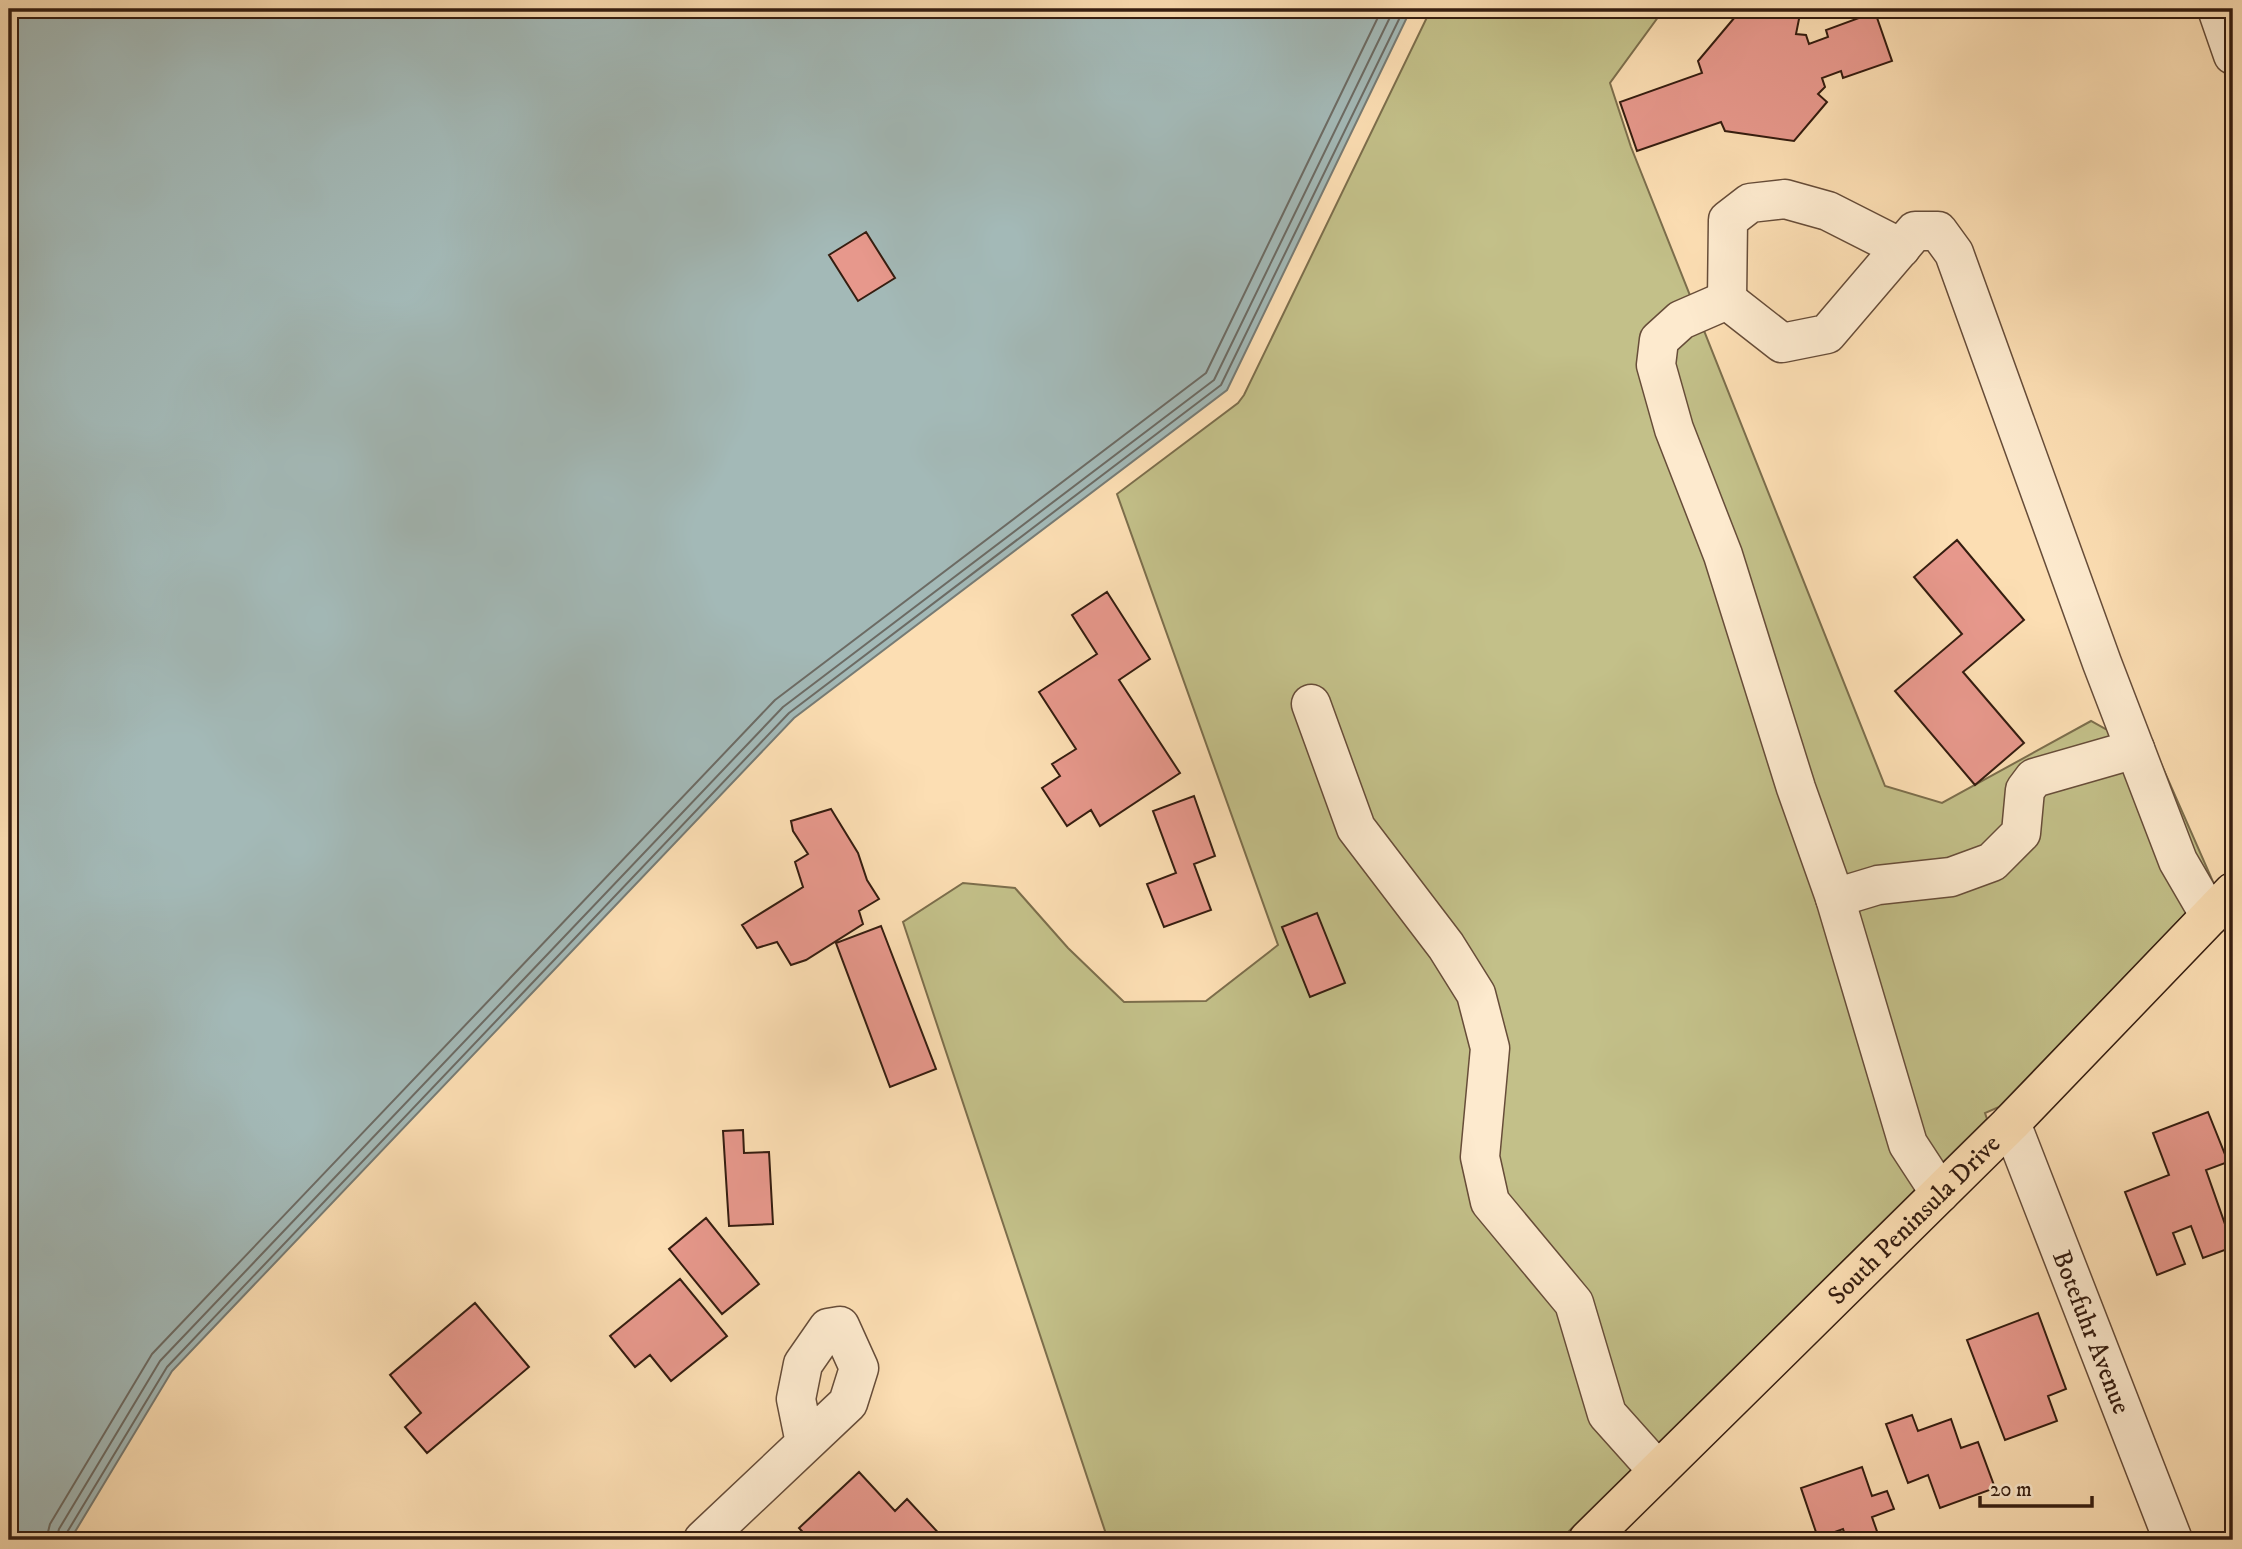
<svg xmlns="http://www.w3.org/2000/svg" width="2242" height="1549" font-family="'IM FELL DW Pica',serif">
	<rect width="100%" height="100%" fill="#fcdeb3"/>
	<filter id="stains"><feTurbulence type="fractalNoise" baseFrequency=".00286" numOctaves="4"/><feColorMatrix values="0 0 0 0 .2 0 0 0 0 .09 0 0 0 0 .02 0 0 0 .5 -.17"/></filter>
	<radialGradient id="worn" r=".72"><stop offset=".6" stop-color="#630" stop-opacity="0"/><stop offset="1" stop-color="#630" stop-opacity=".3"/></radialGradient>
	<path fill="#c3c089" stroke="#7c6e4c" stroke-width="2" d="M1431 9H1664L1610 83 1631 147 1885 786 1942 803 2091 721 2159 759 2214 884 1999 1107 1985 1113 1987 1119 1560 1540H1108L903 922 963 883 1015 888 1068 948 1124 1002 1206 1001 1278 945 1117 494 1238 403 1244 395Z"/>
	<path fill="#a3b9b7" stroke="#777b74" stroke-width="2" d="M9 9H1411L1227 390 794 718 172 1371 70 1540H9Z"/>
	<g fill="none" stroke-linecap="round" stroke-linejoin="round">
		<path stroke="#6c6b64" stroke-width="2" d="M46 1540 50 1524 152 1354 775 700 1206 373 1382 9
			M56 1540 59 1529 160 1361 783 707 1214 380 1394 9
			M65 1540 66 1534 167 1367 789 713 1221 385 1404 9"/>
	</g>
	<path fill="#e7988c" stroke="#351d10" stroke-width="2" d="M1736 9H1801L1796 34 1806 35 1809 44 1828 37 1826 30 1875 12 1892 61 1843 78 1841 71 1822 78 1825 87 1818 94 1827 102 1794 141 1725 131 1721 122 1637 151 1620 102 1702 73 1698 61 1735 17Z
		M866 232 895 278 858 301 829 255Z
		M1957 540 2024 620 1963 672 2024 743 1975 785 1895 691 1962 634 1914 577Z
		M1107 592 1150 659 1119 680 1180 773 1100 826 1091 810 1067 826 1042 788 1060 776 1052 764 1076 749 1039 692 1097 654 1072 615Z
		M1194 796 1215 856 1194 864 1211 910 1164 927 1147 884 1176 873 1153 811Z
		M831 809 858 853 867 880 879 899 859 911 863 924 806 960 791 965 777 942 757 948 742 925 803 887 795 862 808 854 793 831 791 821Z
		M1317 913 1345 983 1310 997 1282 927Z
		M881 926 936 1069 890 1087 836 943Z
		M2208 1112 2228 1162 2206 1170 2233 1247 2203 1258 2191 1226 2173 1233 2185 1264 2157 1275 2125 1192 2169 1175 2153 1133Z
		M743 1130 744 1153 769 1152 773 1224 729 1226 723 1131Z
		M706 1218 759 1284 722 1314 669 1249Z
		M680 1279 727 1336 671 1381 650 1355 635 1367 610 1336Z
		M475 1303 529 1367 427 1453 405 1427 421 1413 390 1375Z
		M2038 1313 2066 1389 2048 1396 2057 1421 2005 1440 1967 1340Z
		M1912 1415 1918 1431 1951 1419 1961 1448 1978 1442 1995 1488 1940 1508 1928 1475 1908 1483 1886 1424Z
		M1862 1467 1872 1496 1887 1491 1894 1509 1872 1517 1880 1540H1847L1843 1529 1818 1538 1801 1488Z
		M859 1472 895 1511 907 1499 945 1540H810L799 1528Z"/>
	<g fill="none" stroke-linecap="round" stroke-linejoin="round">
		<g stroke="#674d39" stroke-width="41">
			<g id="minor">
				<path d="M2217 9 2233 55"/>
				<path d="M1727 300 1728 220 1750 203 1785 199 1828 211 1901 248"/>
				<path d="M1311 704 1356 828 1446 946 1476 994 1490 1048 1480 1157 1490 1202 1574 1303 1607 1414 1658 1471"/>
				<path d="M1835 898 1878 885 1951 877 1992 862 2021 833 2025 790 2034 778 2135 749"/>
				<path id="s1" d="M2011 1123 2173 1540"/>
				<path d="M1940 1193 1908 1144 1835 898 1796 788 1723 555 1674 429 1656 365 1659 340 1681 320 1727 300 1782 343 1827 334 1915 231H1938L1954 253 2102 663 2178 861 2210 916"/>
				<path d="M703 1540 848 1403 859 1368 840 1326 828 1328 803 1364 796 1399 805 1443"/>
			</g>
		</g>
		<g stroke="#351d10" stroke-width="41">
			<g id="major">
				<path id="s2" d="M1588 1540 2011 1123 2233 892"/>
			</g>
		</g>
		<use href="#minor" stroke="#fdeace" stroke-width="38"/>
		<use href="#major" stroke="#fcdeb3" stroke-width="38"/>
	</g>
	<g text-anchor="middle" stroke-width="6" stroke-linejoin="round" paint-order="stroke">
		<g font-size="26" fill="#351d10" stroke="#fdeace">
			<text dy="9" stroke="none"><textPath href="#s2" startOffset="457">South Peninsula Drive</textPath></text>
			<text dy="9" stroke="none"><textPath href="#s1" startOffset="224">Botefuhr Avenue</textPath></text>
		</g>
	</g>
	<rect width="2242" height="1549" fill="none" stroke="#fcdeb3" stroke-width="35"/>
	<rect x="10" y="10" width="2221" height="1528" fill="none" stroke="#351d10" stroke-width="3.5"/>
	<rect x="18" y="18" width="2207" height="1514" fill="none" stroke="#351d10" stroke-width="2"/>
	<path d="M1980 1496v10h112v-10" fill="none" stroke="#351d10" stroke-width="3.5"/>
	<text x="1990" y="1496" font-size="21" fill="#351d10" stroke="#fdeace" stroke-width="5" paint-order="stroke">20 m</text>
	<rect width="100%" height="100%" filter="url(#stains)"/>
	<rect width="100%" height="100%" fill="url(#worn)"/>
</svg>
